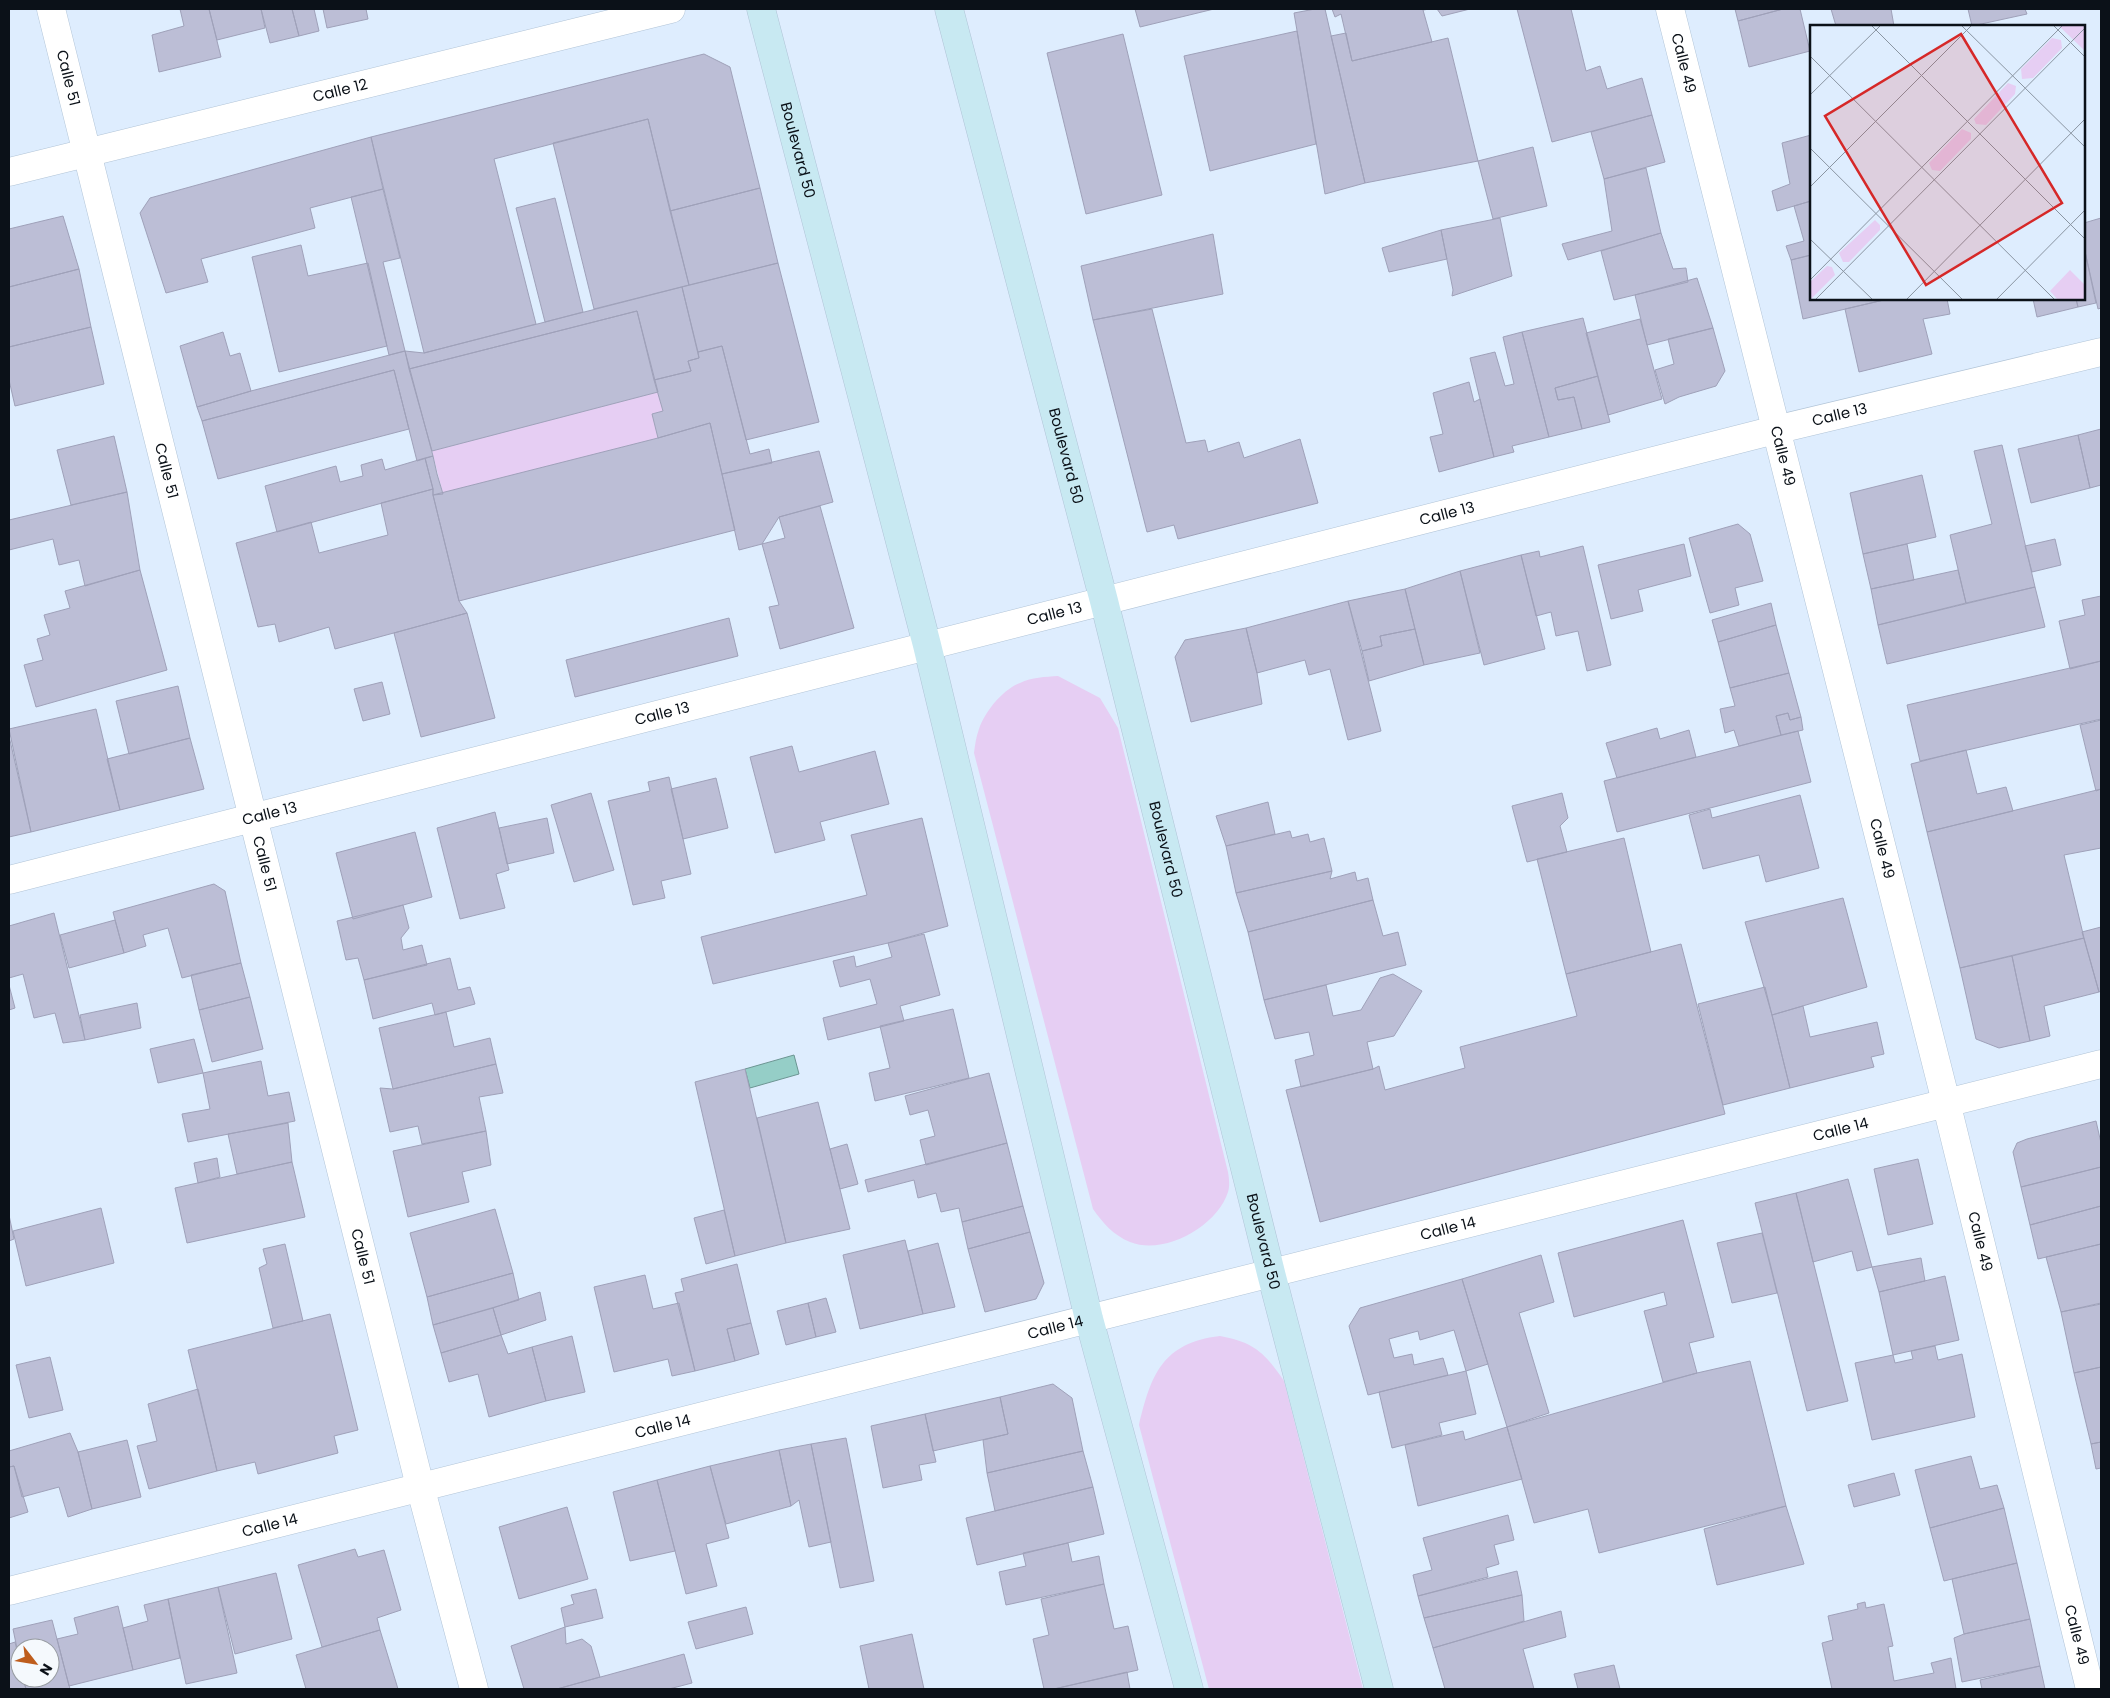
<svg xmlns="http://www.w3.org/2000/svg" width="2110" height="1698" font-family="Poppins,sans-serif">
	<rect width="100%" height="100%" fill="#deedfe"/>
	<path fill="#e6cef3" d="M658 392 663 411 652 414 658 438 443 494 432 451Z
		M1058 676 1100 698 1118 728 1228 1172C1229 1178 1230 1186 1228 1192 1217 1226 1165 1256 1130 1242 1113 1235 1103 1223 1093 1209L974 753C975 745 976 737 979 729 985 712 1002 690 1020 683 1032 677 1045 677 1058 676Z
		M1220 1336C1254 1342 1265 1353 1284 1381L1363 1689H1209L1139 1425C1151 1375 1162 1343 1220 1336Z"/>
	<path fill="#95cec7" stroke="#6c9592" d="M794 1055 799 1074 750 1088 745 1069Z"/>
	<path fill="#bcbed6" stroke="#9fa1b9" d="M180 9H209L221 57 159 72 152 35 184 26Z
		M209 9H261L265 28 217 40Z
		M261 9H292L299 36 270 43Z
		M292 9H314L319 31 299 36Z
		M323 9H366L368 19 327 28Z
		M1135 9H1214L1140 27Z
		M1315 9H1325L1365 183 1325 194 1294 13Z
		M1332 9H1430L1423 10 1432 42 1352 61 1341 14 1335 17Z
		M1437 9H1470L1442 16Z
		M1517 9H1571L1586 71 1600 66 1607 89 1642 78 1652 115 1552 142Z
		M1735 9H1783L1738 21Z
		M1783 9H1800L1810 51 1749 67 1738 21Z
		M1831 9H1891L1894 26H1836Z
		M1968 9H2025L2027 14 1972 26Z
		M1297 31 1316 144 1210 171 1184 56Z
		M1346 33 1352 61 1448 38 1478 161 1365 183 1331 36Z
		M1123 34 1162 195 1086 214 1047 53Z
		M704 54 730 67 760 188 670 211 648 119 494 159 536 324 424 353 371 137Z
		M1652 115 1665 162 1604 179 1591 132Z
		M648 119 689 285 594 309 553 143Z
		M1811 135V201L1777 211 1772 191 1790 184 1782 143Z
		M371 137 383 189 310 208 315 228 201 259 208 282 166 293 140 213 150 198Z
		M1533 147 1547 206 1493 219 1478 161Z
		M1646 168 1661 233 1568 260 1562 244 1612 231 1604 179Z
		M760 188 778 263 689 285 670 211Z
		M383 189 400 258 383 262 405 351 389 355 351 197Z
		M555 198 583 312 545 322 516 208Z
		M1811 201V255L1791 260 1786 246 1804 241 1794 206Z
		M63 216 79 269 9 287V229Z
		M1500 218 1512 276 1452 296 1453 290 1441 230Z
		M2101 218V308L2098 309 2084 247V223Z
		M1441 230 1447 259 1389 272 1382 248Z
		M1661 233 1673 269 1686 268 1688 282 1614 300 1601 251Z
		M1213 234 1223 294 1093 320 1081 266Z
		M301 245 308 276 368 263 387 346 279 372 252 257Z
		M2084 247 2096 303 2078 307 2076 299H2084Z
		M1811 255V299H1888L1803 319 1791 260Z
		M778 263 819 422 746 440 722 346 698 352 682 287Z
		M79 269 91 327 9 347V287Z
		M1697 278 1713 328 1647 345 1635 295Z
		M682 287 699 358 688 361 691 371 654 380 637 311 409 369 405 351 424 353Z
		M1888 299H1947L1950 314 1923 319 1932 354 1859 372 1845 309Z
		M2033 299H2076L2078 307 2037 317Z
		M1152 309 1186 443 1205 440 1208 452 1239 442 1244 458 1300 439 1318 503 1178 539 1174 525 1147 532 1093 320Z
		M637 311 658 392 432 451 409 369Z
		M1583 318 1598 376 1555 388 1558 400 1574 397 1582 429 1549 437 1522 332Z
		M1640 319 1662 399 1608 415 1586 333Z
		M91 327 104 384 15 406 9 380V347Z
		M1713 328 1725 371 1716 386 1679 397 1665 404 1655 370 1674 364 1668 339Z
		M223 332 230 356 240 353 251 391 197 407 180 346Z
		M1522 332 1549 437 1512 446 1514 452 1494 457 1470 358 1495 352 1505 386 1514 384 1503 337Z
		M722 346 750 454 769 449 772 463 722 474 710 423 658 438 652 414 663 411 654 380 691 371 688 361 699 358 698 352Z
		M405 351 433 456 417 461 394 370 202 421 197 407 251 391Z
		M394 370 409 429 218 479 202 421Z
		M1598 376 1610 422 1582 429 1574 397 1558 400 1555 388Z
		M1469 382 1474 402 1480 399 1494 457 1439 472 1430 437 1443 434 1433 393Z
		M710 423 735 530 459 601 433 495 658 438Z
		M2101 429V485L2090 488 2078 435Z
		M2078 435 2090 488 2031 503 2018 449Z
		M114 436 127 492 71 505 57 450Z
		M2002 445 2035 587 1966 603 1950 535 1992 524 1974 451Z
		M819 451 833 502 779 517 762 544 739 550 722 474Z
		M433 456 437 474 443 494 433 495V489L425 458Z
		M425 458 433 489 277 532 265 486 336 466 340 482 363 476 361 465 382 459 385 470Z
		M1922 475 1936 537 1863 554 1850 493Z
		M433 489V495L459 601 467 613 335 649 329 627 279 642 275 624 258 627 236 543 311 522 319 553 388 535 381 503Z
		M127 492 140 570 85 586 79 560 59 565 53 539 9 550V520Z
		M820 506 854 628 780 649 769 607 779 605 762 544 785 538 779 517Z
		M1738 524 1750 534 1763 581 1735 588 1739 605 1710 613 1689 538Z
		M2055 539 2061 565 2032 572 2025 546Z
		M1684 544 1691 576 1638 590 1643 611 1611 619 1598 565Z
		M1907 544 1914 580 1871 589 1863 554Z
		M1583 546 1611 665 1587 671 1578 631 1556 636 1551 612 1536 616 1521 555 1539 551 1540 557Z
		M1521 555 1545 649 1484 665 1460 571Z
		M140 570 167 670 36 707 24 665 43 660 37 639 50 635 44 615 70 608 65 591Z
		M1958 570 1966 603 1878 625 1871 589Z
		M1460 571 1480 653 1424 665 1405 589Z
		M2035 587 2045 627 1887 664 1878 625Z
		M1405 589 1415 629 1380 636 1382 646 1362 651 1348 601Z
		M2101 596V661L2070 669 2059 621 2085 615 2082 600Z
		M1348 601 1381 731 1348 740 1330 669 1309 675 1305 660 1257 673 1246 628Z
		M1771 603 1776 625 1718 642 1712 620Z
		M467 613 495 718 421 737 394 633Z
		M729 618 738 656 575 697 566 660Z
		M1776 625 1789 673 1730 688 1718 642Z
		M1246 628 1257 673 1262 704 1191 722 1175 657 1185 640Z
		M1415 629 1424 665 1369 681 1362 651 1382 646 1380 636Z
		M2101 661V719L1920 761 1907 705Z
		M1789 673 1801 717 1790 720 1788 713 1776 716 1781 735 1739 746 1734 730 1725 733 1720 709 1735 706 1730 688Z
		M382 682 390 714 363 721 354 689Z
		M178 686 190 738 129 754 116 701Z
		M96 709 120 810 31 832 9 729Z
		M1788 713 1790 720 1801 717 1803 730 1781 735 1776 716Z
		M2101 720V789L2096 791 2080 725Z
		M1657 728 1660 739 1689 730 1696 757 1617 778 1606 743Z
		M1798 731 1811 782 1617 832 1604 781Z
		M9 736 31 832 9 837Z
		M190 738 204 789 120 810 107 759Z
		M792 746 799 772 875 751 889 804 820 822 825 840 775 853 750 757Z
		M1966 750 1977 794 2006 787 2013 811 1927 832 1911 764Z
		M669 777 691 874 661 881 665 898 633 905 608 801 650 791 648 782Z
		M716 778 728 828 683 839 671 789Z
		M2101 789V848L2064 855 2084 938 1960 968 1927 832Z
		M591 793 614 870 574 882 551 805Z
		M1562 793 1568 818 1560 826 1567 852 1527 862 1512 806Z
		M1800 795 1819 868 1766 882 1759 855 1703 869 1689 815 1710 809 1712 818Z
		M1268 802 1275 834 1226 846 1216 816Z
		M495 812 509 870 496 874 505 908 460 919 437 828Z
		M547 818 554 853 507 864 499 828Z
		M922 818 948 926 888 943 713 984 701 937 867 895 851 835Z
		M1290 831 1292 838 1308 834 1310 842 1324 838 1332 871 1236 893 1226 846Z
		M415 832 432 897 353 919 336 853Z
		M1624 838 1651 952 1566 974 1537 859Z
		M1332 871 1330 879 1355 872 1357 881 1368 878 1373 900 1248 932 1236 893Z
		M214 884 225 891 241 963 182 978 168 928 143 935 146 946 124 953 113 912Z
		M1843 898 1867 987 1772 1015 1745 922Z
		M1373 900 1383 936 1398 932 1406 965 1264 1000 1248 932Z
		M403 905 409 928 401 938 403 950 422 945 427 965 364 980 358 958 346 960 337 921Z
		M54 913 85 1040 63 1043 55 1013 34 1018 23 974 9 978V926Z
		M115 920 124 953 69 968 60 935Z
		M2101 927V991L2099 992 2082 932Z
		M924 934 940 995 900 1006 904 1021 828 1040 823 1018 877 1004 870 979 840 987 833 961 854 956 856 967 892 957 888 943Z
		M2084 938 2099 992 2044 1006 2050 1036 2030 1041 2012 956Z
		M1681 944 1725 1114 1320 1222 1286 1090 1373 1069 1379 1066 1385 1090 1465 1068 1460 1047 1577 1016 1566 974Z
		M2012 956 2030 1041 1999 1048 1976 1039 1960 968Z
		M450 958 458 990 470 987 475 1004 435 1015 432 1003 373 1019 364 980Z
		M241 963 250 997 199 1010 191 975Z
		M1393 974 1422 991 1394 1036 1367 1042 1373 1069 1301 1087 1295 1060 1314 1055 1309 1032 1275 1039 1264 1000 1326 985 1333 1016 1361 1010 1380 978Z
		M9 985 15 1008 9 1010Z
		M1765 987 1790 1088 1723 1105 1698 1004Z
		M250 997 263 1049 212 1062 199 1010Z
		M137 1003 141 1028 85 1040 80 1015Z
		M1803 1006 1810 1037 1877 1022 1884 1054 1871 1057 1874 1067 1790 1088 1772 1015Z
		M953 1009 969 1078 875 1101 869 1073 890 1068 880 1026Z
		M446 1012 454 1047 490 1038 496 1064 393 1089 379 1028Z
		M194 1039 203 1073 158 1083 150 1049Z
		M261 1061 268 1096 289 1092 295 1121 188 1142 182 1114 210 1109 203 1073Z
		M496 1064 503 1093 479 1097 486 1131 422 1144 418 1126 390 1132 380 1088 393 1089Z
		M745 1069 786 1243 735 1256 695 1082Z
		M989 1073 1007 1143 926 1165 920 1140 935 1136 928 1110 910 1115 905 1096Z
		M818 1102 850 1229 786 1243 757 1118Z
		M2096 1121 2101 1143V1167L2021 1187 2013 1152 2017 1143 2027 1139Z
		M288 1123 292 1162 237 1174 228 1134Z
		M486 1131 491 1165 462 1172 469 1202 408 1217 393 1151Z
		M1007 1143 1023 1206 962 1222 959 1208 941 1212 936 1193 918 1198 914 1180 868 1192 865 1180Z
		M847 1144 858 1184 840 1189 830 1149Z
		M217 1158 220 1177 198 1183 194 1163Z
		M1918 1159 1933 1224 1888 1235 1874 1169Z
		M292 1162 305 1217 187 1243 175 1188Z
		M2101 1167V1206L2030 1225 2021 1187Z
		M1848 1179 1872 1267 1857 1271 1852 1251 1813 1262 1796 1193Z
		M1796 1193 1848 1401 1807 1411 1755 1203Z
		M1023 1206 1030 1232 968 1249 962 1222Z
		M2101 1206V1244L2038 1259 2030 1225Z
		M101 1208 114 1263 26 1286 13 1231Z
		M495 1209 513 1273 427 1297 410 1233Z
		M724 1210 735 1256 706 1264 694 1218Z
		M9 1215 14 1239 9 1241Z
		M1683 1220 1714 1337 1689 1343 1697 1373 1663 1382 1644 1311 1667 1305 1664 1292 1574 1317 1558 1253Z
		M1030 1232 1044 1283 1036 1299 985 1312 968 1249Z
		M1762 1233 1777 1293 1732 1303 1717 1243Z
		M905 1240 923 1314 860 1329 843 1255Z
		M938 1243 955 1307 923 1314 908 1251Z
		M285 1244 303 1321 273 1328 259 1268 267 1264 263 1249Z
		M2101 1244V1303L2061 1312 2046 1257Z
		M1541 1255 1554 1302 1519 1313 1549 1413 1507 1427 1462 1279Z
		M1921 1258 1925 1281 1879 1292 1872 1267Z
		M737 1264 751 1323 727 1329 735 1361 695 1371 675 1293 684 1291 681 1279Z
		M513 1273 519 1300 433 1325 427 1297Z
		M645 1275 653 1309 679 1303 695 1371 672 1376 668 1359 614 1372 594 1287Z
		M1945 1276 1959 1340 1893 1355 1879 1292Z
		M1462 1279 1488 1364 1466 1371 1454 1330 1420 1340 1418 1331 1389 1339 1394 1358 1412 1354 1414 1365 1443 1358 1448 1375 1368 1395 1349 1326 1360 1308Z
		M540 1292 546 1320 501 1335 493 1308Z
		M826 1298 836 1332 816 1337 808 1303Z
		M808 1303 816 1337 786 1345 777 1311Z
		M2101 1304V1367L2074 1373 2061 1312Z
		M493 1308 501 1335 441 1353 433 1325Z
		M330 1314 358 1430 334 1436 338 1453 258 1474 255 1462 217 1471 188 1350Z
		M751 1323 759 1354 735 1361 727 1329Z
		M501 1335 508 1354 532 1347 546 1401 489 1417 478 1374 449 1382 441 1353Z
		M572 1336 585 1392 546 1401 532 1347Z
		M1935 1346 1938 1360 1962 1354 1975 1417 1872 1440 1855 1363 1893 1355 1895 1363 1913 1359 1911 1351Z
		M50 1357 63 1410 29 1418 16 1365Z
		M1750 1361 1786 1506 1599 1553 1588 1509 1534 1523 1507 1427 1697 1373Z
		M2101 1367V1442L2091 1444 2074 1373Z
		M1466 1371 1476 1414 1439 1423 1442 1435 1392 1448 1379 1392Z
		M1053 1384 1072 1398 1083 1451 987 1473 983 1440 1008 1434 1000 1397Z
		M198 1389 217 1471 149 1489 137 1446 157 1441 148 1404Z
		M1000 1397 1008 1434 933 1451 925 1414Z
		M925 1414 936 1462 919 1465 922 1480 883 1488 871 1426Z
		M1507 1427 1522 1479 1418 1506 1405 1445 1463 1431 1465 1440Z
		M70 1433 78 1452 92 1509 68 1517 59 1487 22 1497 14 1466 9 1467V1451Z
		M846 1438 874 1581 840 1588 811 1444Z
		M127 1440 141 1497 92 1509 78 1452Z
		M2101 1442V1468L2096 1469 2091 1444Z
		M811 1444 831 1542 809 1547 799 1500 791 1506 779 1450Z
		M779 1450 791 1506 726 1524 710 1466Z
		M1083 1451 1093 1487 995 1511 987 1473Z
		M1971 1456 1980 1489 1997 1485 2004 1508 1930 1528 1915 1470Z
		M14 1466 28 1512 9 1518V1467Z
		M710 1466 729 1538 706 1544 717 1586 686 1594 657 1480Z
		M1894 1473 1900 1495 1854 1507 1848 1485Z
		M657 1480 675 1551 630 1561 613 1492Z
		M1093 1487 1104 1534 977 1565 966 1518Z
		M1786 1506 1804 1564 1717 1585 1704 1529Z
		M567 1507 588 1579 519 1599 499 1527Z
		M2004 1508 2017 1563 1944 1581 1930 1528Z
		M1508 1515 1514 1540 1494 1545 1499 1564 1486 1568 1488 1577 1418 1596 1413 1575 1432 1570 1423 1538Z
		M1068 1543 1072 1562 1099 1556 1104 1584 1006 1605 999 1572 1026 1566 1023 1553Z
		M355 1549 358 1557 384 1550 401 1610 377 1618 380 1630 322 1647 298 1565Z
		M2017 1563 2030 1619 1964 1634 1952 1579Z
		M1517 1571 1522 1595 1424 1618 1418 1596Z
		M276 1573 292 1639 235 1654 218 1587Z
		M1104 1584 1114 1629 1128 1626 1138 1670 1054 1689H1044L1033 1639 1049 1635 1041 1599Z
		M218 1587 237 1673 186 1684 168 1599Z
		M596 1589 603 1618 565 1627 561 1608 574 1604 571 1595Z
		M1522 1595 1524 1621 1433 1648 1424 1618Z
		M168 1599 180 1658 133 1670 123 1628 148 1621 144 1605Z
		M1865 1602 1866 1608 1884 1604 1893 1646 1888 1647 1894 1681 1934 1673 1931 1663 1951 1658 1956 1689H1832L1822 1643 1833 1640 1828 1616 1858 1609 1857 1604Z
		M118 1606 133 1670 69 1686 57 1639 78 1634 74 1618Z
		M746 1607 753 1634 696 1649 688 1622Z
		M1561 1611 1566 1637 1523 1649 1534 1689H1445L1433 1648Z
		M2030 1619 2040 1666 1962 1682 1954 1638 1964 1634Z
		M52 1620 70 1689H26L23 1678H50V1648H20V1663L13 1629Z
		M565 1627 566 1644 582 1639 591 1646 600 1677 557 1689H524L511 1646Z
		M380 1630 398 1689H306L296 1655Z
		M912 1634 924 1689H869L860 1646Z
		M15 1642 20 1663V1678H23L26 1689H9V1644Z
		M684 1654 692 1683 669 1689H557Z
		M1614 1665 1620 1689H1578L1574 1674Z
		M2040 1666 2045 1689H1982L1980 1680Z
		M1127 1672 1130 1689H1054Z"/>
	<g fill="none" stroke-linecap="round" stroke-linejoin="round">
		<g stroke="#b1c4d7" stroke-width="29">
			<g id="street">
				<path id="s1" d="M51 9 420 1486 474 1689"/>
				<path id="s2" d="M1670 9 1946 1102 2090 1689"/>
				<path id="s3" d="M9 172 671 9"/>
				<path id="s4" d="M9 880 1775 430 2101 352"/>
				<path id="s5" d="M9 1591 2101 1064"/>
			</g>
		</g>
		<g stroke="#b1c4d7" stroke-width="29">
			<g id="secondary">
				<path id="s6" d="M761 9 927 645 1089 1319 1189 1689"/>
				<path id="s7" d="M949 9 1104 601 1271 1273 1379 1689"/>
			</g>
		</g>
		<use href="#street" stroke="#fff" stroke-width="28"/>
		<use href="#secondary" stroke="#c8e9f2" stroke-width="28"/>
	</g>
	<g text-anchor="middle" stroke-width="4" stroke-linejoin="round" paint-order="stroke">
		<g font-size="15" fill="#0b1118" stroke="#f5f9fd">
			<text dy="5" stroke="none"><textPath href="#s2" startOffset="56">Calle 49</textPath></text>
			<text dy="5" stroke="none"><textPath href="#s1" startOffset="71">Calle 51</textPath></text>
			<text dy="5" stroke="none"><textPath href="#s3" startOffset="341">Calle 12</textPath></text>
			<text dy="5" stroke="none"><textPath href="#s6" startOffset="146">Boulevard 50</textPath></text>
			<text dy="5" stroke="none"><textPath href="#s4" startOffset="1889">Calle 13</textPath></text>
			<text dy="5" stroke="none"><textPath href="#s7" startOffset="462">Boulevard 50</textPath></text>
			<text dy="5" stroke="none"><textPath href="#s2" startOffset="461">Calle 49</textPath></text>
			<text dy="5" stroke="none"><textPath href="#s1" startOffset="476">Calle 51</textPath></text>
			<text dy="5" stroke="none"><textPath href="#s4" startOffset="1484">Calle 13</textPath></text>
			<text dy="5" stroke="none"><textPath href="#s4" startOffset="1079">Calle 13</textPath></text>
			<text dy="5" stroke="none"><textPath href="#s4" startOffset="674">Calle 13</textPath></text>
			<text dy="5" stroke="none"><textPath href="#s4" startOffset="269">Calle 13</textPath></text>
			<text dy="5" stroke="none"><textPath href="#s7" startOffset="868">Boulevard 50</textPath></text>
			<text dy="5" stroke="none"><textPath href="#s2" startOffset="866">Calle 49</textPath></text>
			<text dy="5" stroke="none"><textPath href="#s1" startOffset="881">Calle 51</textPath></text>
			<text dy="5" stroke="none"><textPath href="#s5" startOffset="1889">Calle 14</textPath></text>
			<text dy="5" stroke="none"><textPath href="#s5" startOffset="1484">Calle 14</textPath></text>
			<text dy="5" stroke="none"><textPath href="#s7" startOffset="1272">Boulevard 50</textPath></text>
			<text dy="5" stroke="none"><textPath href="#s2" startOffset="1271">Calle 49</textPath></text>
			<text dy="5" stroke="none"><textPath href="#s1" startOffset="1286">Calle 51</textPath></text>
			<text dy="5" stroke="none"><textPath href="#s5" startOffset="1079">Calle 14</textPath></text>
			<text dy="5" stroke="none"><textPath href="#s5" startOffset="674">Calle 14</textPath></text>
			<text dy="5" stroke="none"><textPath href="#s5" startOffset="269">Calle 14</textPath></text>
			<text dy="5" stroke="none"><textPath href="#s2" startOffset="1676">Calle 49</textPath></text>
		</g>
	</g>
	<g transform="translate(1810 25)">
		<rect width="275" height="275" fill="#deedfe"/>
		<path d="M275 0V26L249 1ZM242 13 251 15 252 23 223 53 212 54 211 44ZM198 58 206 61 205 69 176 100 166 99 164 94ZM152 104 161 108V114L130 146 122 145 119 138ZM65 195 70 200V205L39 237H33L29 228ZM17 241 22 242 25 250 0 275V257ZM260 245 275 260V272L272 275H248L240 266Z" fill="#e6cef3"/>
		<path fill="none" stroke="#8a95a2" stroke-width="1" d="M61 0 275 214M151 0 275 122M243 0 275 32M0 31 245 275M0 70 71 0M0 123 153 275M0 162 162 0M0 214 63 275M0 255 253 0M5 275 275 3M96 275 275 94M186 275 275 185"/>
		<path fill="#d62828" fill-opacity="0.15" stroke="#d62828" stroke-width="2.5" d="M151 9 252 178 116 260 15 91Z"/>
		<rect width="275" height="275" fill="none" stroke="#0b1118" stroke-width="2.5"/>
	</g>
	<rect width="2110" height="1698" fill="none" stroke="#0b1118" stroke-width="20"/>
	<g transform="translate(35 1663) rotate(121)"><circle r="24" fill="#f5f9fd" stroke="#979ca1"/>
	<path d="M0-4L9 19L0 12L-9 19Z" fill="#be5d1d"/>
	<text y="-8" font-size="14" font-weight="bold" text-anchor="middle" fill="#0b1118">N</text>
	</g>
</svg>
